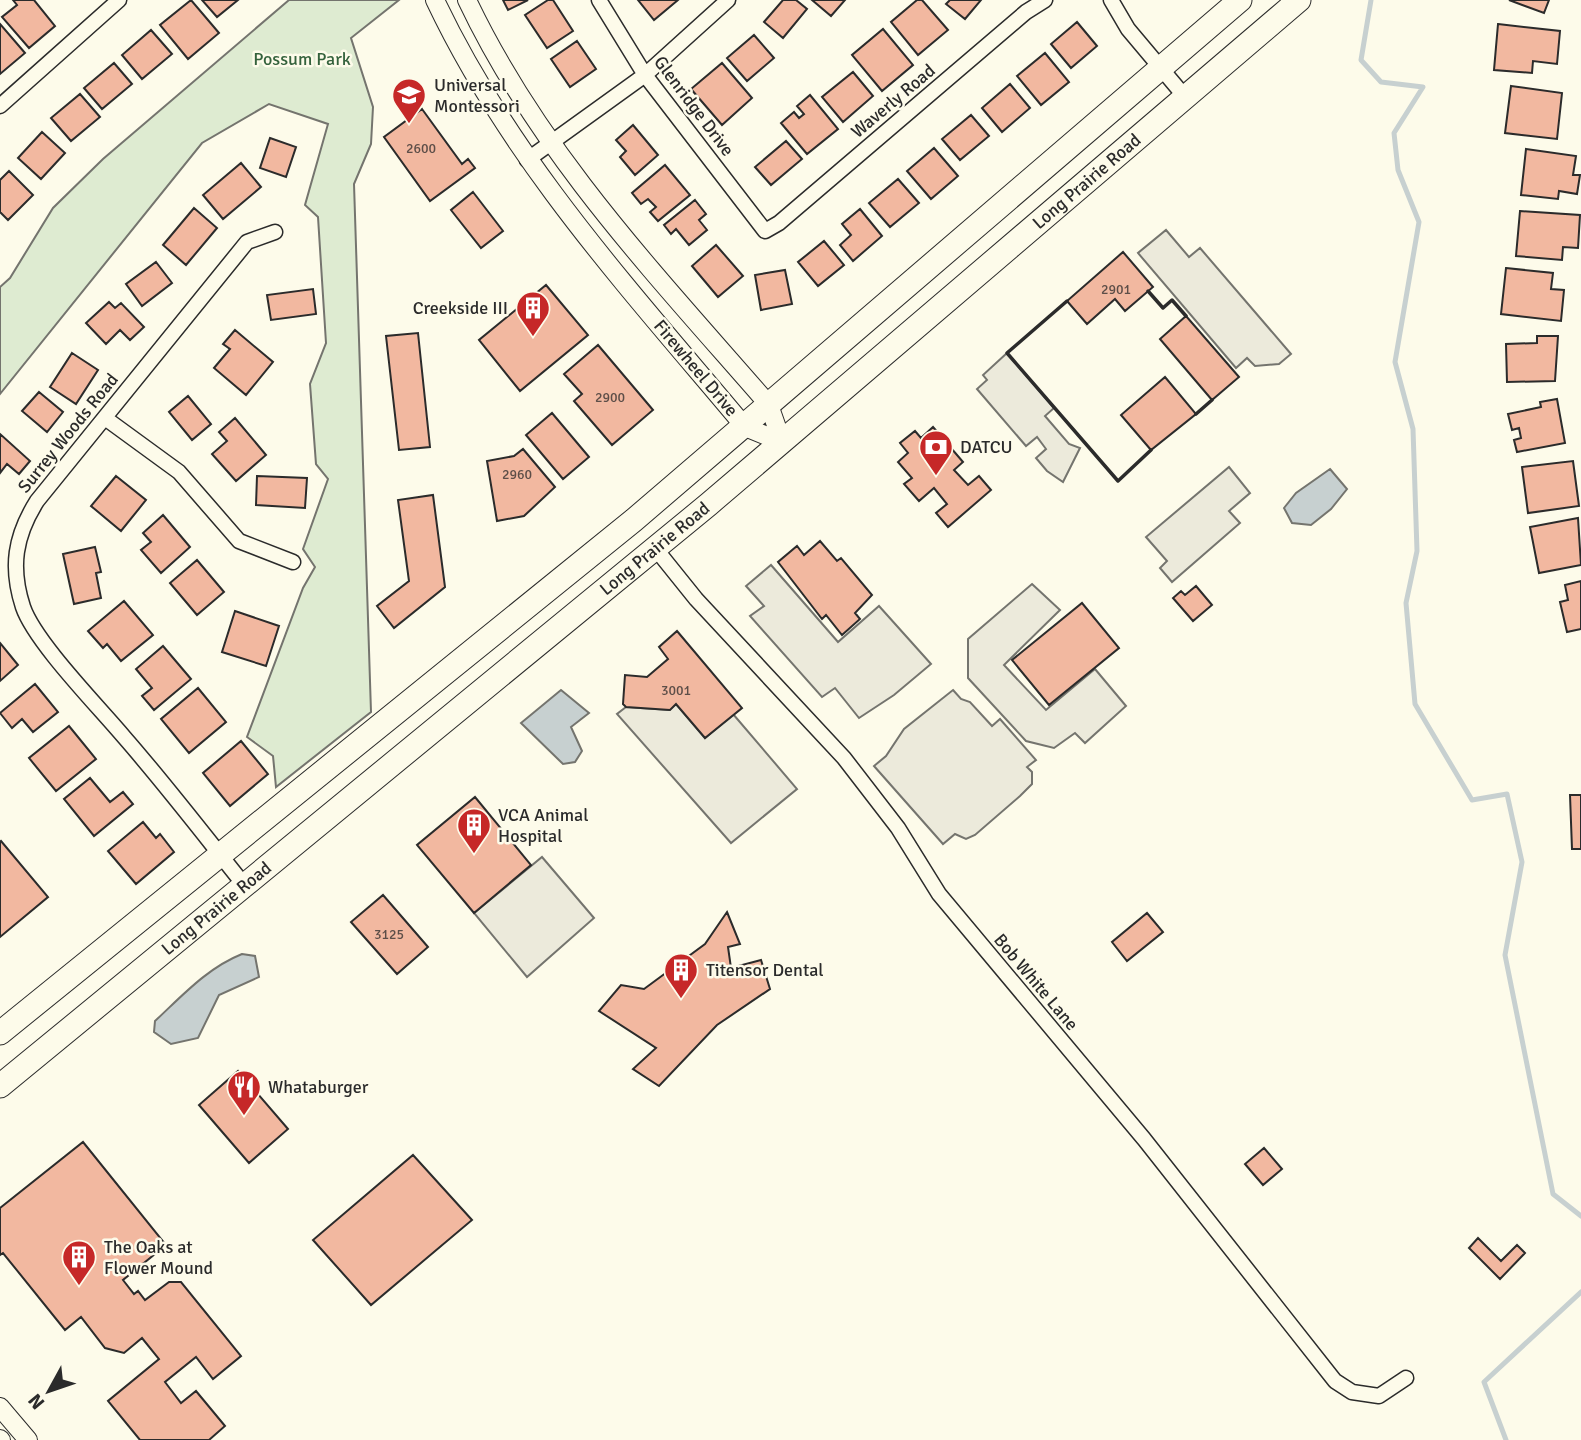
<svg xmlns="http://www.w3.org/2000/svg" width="1581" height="1440" font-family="Signika,sans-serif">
	<rect width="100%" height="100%" fill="#fdfbea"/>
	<path fill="#deebd1" stroke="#74746e" stroke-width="2" d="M289 0H399L351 38 373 107 371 144 354 184 371 712 276 787 273 756 247 737 303 588 315 567 303 549 328 479 316 464 310 384 326 343 318 217 305 205 328 124 269 104 202 143 0 394V287L10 278 53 208 103 159Z"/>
	<path fill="#eceadb" stroke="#74746e" stroke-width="2" d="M1166 230 1189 257 1200 248 1291 354 1279 364 1255 366 1247 358 1236 368 1138 253Z
		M1007 353 1054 408 1045 416 1069 444 1080 448 1063 482 1047 471 1036 458 1046 449 1037 437 1026 446 977 389 987 380 983 375Z
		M1229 467 1250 493 1229 511 1240 523 1172 582 1160 568 1167 561 1146 537Z
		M771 565 838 642 879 606 931 664 894 695 859 718 835 688 822 697 750 616 764 606 746 586Z
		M1032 584 1060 610 1004 665 1046 710 1095 669 1126 706 1085 743 1075 733 1054 748 1026 741 968 678V639Z
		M953 690 961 699 970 702 992 726 1000 719 1036 760 1027 767 1032 772V784L1020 796 975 835 966 839 955 834 943 844 874 766 886 756 904 729Z
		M676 704 705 738 733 714 797 789 731 843 617 714 626 707 669 710Z
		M542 857 594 918 527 977 474 913Z"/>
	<path fill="#c7d0d0" stroke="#74746e" stroke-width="2" d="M1330 469 1347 489 1331 509 1311 525 1292 523 1284 508 1296 493Z
		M561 690 589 713 571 727 582 751 575 762 563 764 521 723Z
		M242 954 255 956 259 977 219 995 198 1038 171 1044 154 1032 155 1021C182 996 207 968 242 954Z"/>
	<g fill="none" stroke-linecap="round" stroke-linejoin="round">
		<path stroke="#c7d0d0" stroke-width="5" d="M1371 0 1361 60 1381 82 1423 87 1394 133 1398 170 1419 222 1395 362 1413 429 1417 551 1406 603 1415 704 1472 800 1507 794 1522 862 1505 955 1553 1194 1581 1216
			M1506 1440 1484 1382 1581 1292"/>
	</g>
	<path fill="#f2b8a0" stroke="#2b2b2b" stroke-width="2" d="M13 0H34L55 26 29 48 2 17 17 5Z
		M191 0 219 33 188 59 160 25Z
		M202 0H238L217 17Z
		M503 0H528L508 10Z
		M548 0H553L573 31 547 48 525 15Z
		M638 0H678L654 20Z
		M783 0H796L807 9 783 38 764 22Z
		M812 0H845L831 16Z
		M917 0H922L948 30 918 55 891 22Z
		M950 0H981L965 19 946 4Z
		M1509 0H1549L1544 13Z
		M1077 22 1097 46 1071 68 1051 44Z
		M0 24 25 53 0 74Z
		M1498 24 1560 31 1557 64 1533 61 1532 73 1494 70Z
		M883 29 913 65 882 91 852 55Z
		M151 30 172 54 142 79 122 55Z
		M754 35 774 58 747 81 727 58Z
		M577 41 596 69 570 87 551 59Z
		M1045 53 1069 82 1041 105 1017 76Z
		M114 63 132 84 102 109 84 88Z
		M722 63 752 98 722 125 691 89Z
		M853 72 873 96 843 122 822 97Z
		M1010 84 1030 108 1002 132 982 108Z
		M1511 86 1562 93 1557 139 1505 133Z
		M80 94 100 117 71 141 51 118Z
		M810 95 838 129 807 154 781 123 794 112 799 118 804 114 797 106Z
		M422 109 462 164 468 159 475 168 430 201 384 137Z
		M971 115 989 136 960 160 942 139Z
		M633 125 658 155 635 175 620 157 626 151 616 140Z
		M42 132 65 153 41 179 18 158Z
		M270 138 296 147 286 177 260 168Z
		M786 141 802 159 771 185 755 167Z
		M934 148 958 176 931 199 907 171Z
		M1526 149 1576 156 1573 175H1580L1577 194 1559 191 1558 199 1521 195Z
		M241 163 261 187 223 219 203 195Z
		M665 165 690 195 658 221 650 212 656 207 648 199 641 204 632 193Z
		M9 171 33 195 8 220 0 212V180Z
		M898 179 919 203 890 227 869 203Z
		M473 192 503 231 481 248 451 210Z
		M695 200 706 214 699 220 707 230 689 245 676 229 671 234 664 225Z
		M194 208 217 228 186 265 163 245Z
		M860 209 882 236 853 261 840 245 851 235 842 224Z
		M1520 211 1580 215 1578 248 1563 247 1562 260 1516 256Z
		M824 241 844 265 818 286 798 262Z
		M716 245 743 276 718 297 692 266Z
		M1123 252 1153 287 1125 311 1115 299 1087 324 1067 301Z
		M156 262 172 283 142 306 126 284Z
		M1506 268 1553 273 1551 289 1564 290 1561 321 1501 314Z
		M785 270 792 304 761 310 755 275Z
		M546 285 588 335 520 391 479 340Z
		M313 289 316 314 271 320 267 295Z
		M109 302 115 308 121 303 144 327 130 340 120 330 106 344 86 323Z
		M1186 316 1239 377 1212 400 1160 339Z
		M235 330 273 362 246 395 214 368 230 349 223 344Z
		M418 333 430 447 399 450 386 336Z
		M1537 336H1558L1555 381 1507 382 1506 344 1537 343Z
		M598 345 653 410 612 445 574 401 582 394 564 374Z
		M72 353 98 370 76 404 50 387Z
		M1165 377 1196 414 1151 450 1121 415Z
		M39 392 63 412 47 432 22 411Z
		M188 396 211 424 192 440 169 412Z
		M1557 399 1565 443 1517 452 1514 440 1521 438 1519 428 1512 430 1508 414 1541 407 1540 402Z
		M552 413 589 457 563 479 526 435Z
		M235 418 266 455 236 481 212 454 227 441 219 432Z
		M933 427 963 462 954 470 968 485 979 476 991 490 948 527 936 513 947 504 934 488 919 501 904 484 912 478 898 462 908 453 900 443 915 431 921 438Z
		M0 434 30 461 19 474 7 464 0 473Z
		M523 449 555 487 524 516 497 521 487 461 514 456Z
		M1573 461 1579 506 1528 513 1522 467Z
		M116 476 146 500 121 531 91 506Z
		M257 476 307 478 305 508 256 505Z
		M433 495 445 587 394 628 377 606 409 581 398 500Z
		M163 515 190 547 161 573 141 550 151 542 143 533Z
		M1578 518 1581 565 1539 573 1530 527Z
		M820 541 837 561 841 558 872 595 855 613 860 619 842 635 826 615 822 619 778 562 797 546 804 555Z
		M95 547 101 572 96 573 101 598 74 604 63 554Z
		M197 560 224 592 197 615 170 583Z
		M1581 581V629L1567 632 1560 602 1568 600 1565 585Z
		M1196 586 1212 605 1193 621 1173 598 1181 591 1185 595Z
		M124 601 153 635 121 661 107 644 103 648 88 631Z
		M1082 603 1119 648 1049 705 1012 660Z
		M235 611 279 626 266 666 222 652Z
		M677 631 742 708 705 738 676 704 670 710 626 707 623 704 625 675 647 677 668 659 659 647Z
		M0 643 18 665 0 681Z
		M163 646 191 679 154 710 142 696 152 688 136 669Z
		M35 684 58 712 33 732 22 719 12 728 0 713Z
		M198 688 226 722 189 753 161 719Z
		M69 726 96 759 56 791 29 758Z
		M241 741 268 774 230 806 203 773Z
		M90 778 110 802 123 792 133 804 94 836 64 799Z
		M1570 795H1581V849H1572Z
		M475 797 531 865 474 913 417 845Z
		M143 822 156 838 160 834 174 852 136 884 108 851Z
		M1 841 48 897 0 937V842Z
		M383 895 428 947 397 974 351 922Z
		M727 912 740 944 728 947 731 968 761 960 770 989 717 1025 659 1086 633 1069 656 1048 599 1011 621 985 644 989 705 944Z
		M1147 913 1163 932 1127 961 1112 942Z
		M238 1071 288 1129 249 1163 199 1105Z
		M83 1142 166 1245 123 1280 134 1294 138 1291 145 1300 169 1282H181L241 1356 213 1379 196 1357 165 1382 181 1403 196 1391 225 1426 209 1440H140L108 1401 159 1359 142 1338 124 1353 105 1348 81 1317 65 1330 3 1253 0 1255V1208Z
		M1264 1148 1282 1169 1263 1185 1245 1164Z
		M413 1155 472 1220 371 1305 313 1240Z
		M1478 1238 1501 1261 1517 1245 1525 1253 1500 1279 1469 1248Z"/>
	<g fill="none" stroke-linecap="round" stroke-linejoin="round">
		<g stroke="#2b2b2b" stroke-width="17">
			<path id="minor" d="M599 0 645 75 765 231 779 223 1026 12 1045 0
				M1111 0 1128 29 1186 98
				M0 106 119 0
				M527 160 645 75 728 0
				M105 418 179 472 239 541 293 562
				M655 548 696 599 844 758 898 828 939 894 1144 1139 1335 1381 1352 1392 1379 1396 1406 1378
				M245 886C205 836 166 785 124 737 98 706 35 642 23 607 10 567 15 536 37 501L247 242 275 232"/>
		</g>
		<g stroke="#2b2b2b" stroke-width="20">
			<path id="tertiary" d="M435 0C511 161 632 292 745 427L782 442
				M467 0C540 154 658 277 769 405L782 442
				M0 1407 28 1440
				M0 1439 1 1440"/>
		</g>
		<g stroke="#2b2b2b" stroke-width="25">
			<g id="primary">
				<path d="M0 1033 634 520 1240 0"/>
				<path id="s1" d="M0 1086 709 504 1299 0"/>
			</g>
		</g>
		<use href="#minor" stroke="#fdfbea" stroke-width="14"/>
		<use href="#tertiary" stroke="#fdfbea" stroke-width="18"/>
		<use href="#primary" stroke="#fdfbea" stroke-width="23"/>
		<path stroke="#2b2b2b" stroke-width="3.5" d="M1148 291 1163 308 1172 300 1186 316
			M1067 301 1007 353 1118 481 1151 450
			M1196 414 1212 400"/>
	</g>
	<defs>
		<g id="school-pin" transform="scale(1.75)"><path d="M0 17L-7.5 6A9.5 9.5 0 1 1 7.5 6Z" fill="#c62828" stroke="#fdfbea"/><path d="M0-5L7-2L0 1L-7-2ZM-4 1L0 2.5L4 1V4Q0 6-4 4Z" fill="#fff"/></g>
		<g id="building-pin" transform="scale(1.75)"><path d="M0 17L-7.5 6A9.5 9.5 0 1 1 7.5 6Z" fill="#c62828" stroke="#fdfbea"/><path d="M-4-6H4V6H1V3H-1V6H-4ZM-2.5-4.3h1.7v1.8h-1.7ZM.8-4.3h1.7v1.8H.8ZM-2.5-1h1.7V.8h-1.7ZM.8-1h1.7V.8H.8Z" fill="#fff"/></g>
		<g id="bank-pin" transform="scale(1.75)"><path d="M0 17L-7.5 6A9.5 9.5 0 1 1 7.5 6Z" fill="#c62828" stroke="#fdfbea"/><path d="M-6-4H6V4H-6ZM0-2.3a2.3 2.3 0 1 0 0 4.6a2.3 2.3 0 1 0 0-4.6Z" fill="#fff"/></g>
		<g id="restaurant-pin" transform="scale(1.75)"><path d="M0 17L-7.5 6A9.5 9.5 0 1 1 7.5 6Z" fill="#c62828" stroke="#fdfbea"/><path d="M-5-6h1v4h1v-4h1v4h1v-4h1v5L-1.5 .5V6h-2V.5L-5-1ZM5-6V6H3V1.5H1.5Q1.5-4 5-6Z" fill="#fff"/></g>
	</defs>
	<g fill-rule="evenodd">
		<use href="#school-pin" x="409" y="95"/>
		<use href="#building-pin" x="533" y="308"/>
		<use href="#bank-pin" x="936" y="447"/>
		<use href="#building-pin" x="474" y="825"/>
		<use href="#building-pin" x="681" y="970"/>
		<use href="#restaurant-pin" x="244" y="1087"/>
		<use href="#building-pin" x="79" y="1257"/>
	</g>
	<g text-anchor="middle" stroke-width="5" stroke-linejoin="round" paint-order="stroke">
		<g font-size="14" fill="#5d4e48">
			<text x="421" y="153">2600</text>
			<text x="1116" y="294">2901</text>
			<text x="610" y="402">2900</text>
			<text x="517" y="479">2960</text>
			<text x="676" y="695">3001</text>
			<text x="389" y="939">3125</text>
		</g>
		<g font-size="18" fill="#34623c" stroke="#fdfbea">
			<text x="302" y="65">Possum Park</text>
		</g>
		<g font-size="18" fill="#2b2b2b" stroke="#fdfbea" text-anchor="start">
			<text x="434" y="91">Universal<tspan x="434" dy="21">Montessori</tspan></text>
			<text x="508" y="314" text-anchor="end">Creekside III</text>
			<text x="960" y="453">DATCU</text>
			<text x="498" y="821">VCA Animal<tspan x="498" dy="21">Hospital</tspan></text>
			<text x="706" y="976">Titensor Dental</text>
			<text x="268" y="1093">Whataburger</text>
			<text x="104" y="1253">The Oaks at<tspan x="104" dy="21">Flower Mound</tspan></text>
		</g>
		<g font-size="18" fill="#2b2b2b" stroke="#fdfbea">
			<text transform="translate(893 101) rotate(-40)" y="6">Waverly Road</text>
			<text transform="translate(694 106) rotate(53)" y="6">Glenridge Drive</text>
			<text dy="6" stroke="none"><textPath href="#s1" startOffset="1414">Long Prairie Road</textPath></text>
			<text transform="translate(696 368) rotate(50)" y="6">Firewheel Drive</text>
			<text transform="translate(68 433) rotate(-51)" y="6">Surrey Woods Road</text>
			<text dy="6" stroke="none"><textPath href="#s1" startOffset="847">Long Prairie Road</textPath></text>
			<text dy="6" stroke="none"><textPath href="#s1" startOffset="280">Long Prairie Road</textPath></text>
			<text transform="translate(1036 982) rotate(50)" y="6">Bob White Lane</text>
		</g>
	</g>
	<g transform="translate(49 1391) rotate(230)" stroke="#fdfbea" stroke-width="5" paint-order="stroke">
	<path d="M0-5L12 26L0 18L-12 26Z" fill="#2b2b2b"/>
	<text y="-10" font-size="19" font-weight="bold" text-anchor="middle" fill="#2b2b2b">N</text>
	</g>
</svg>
